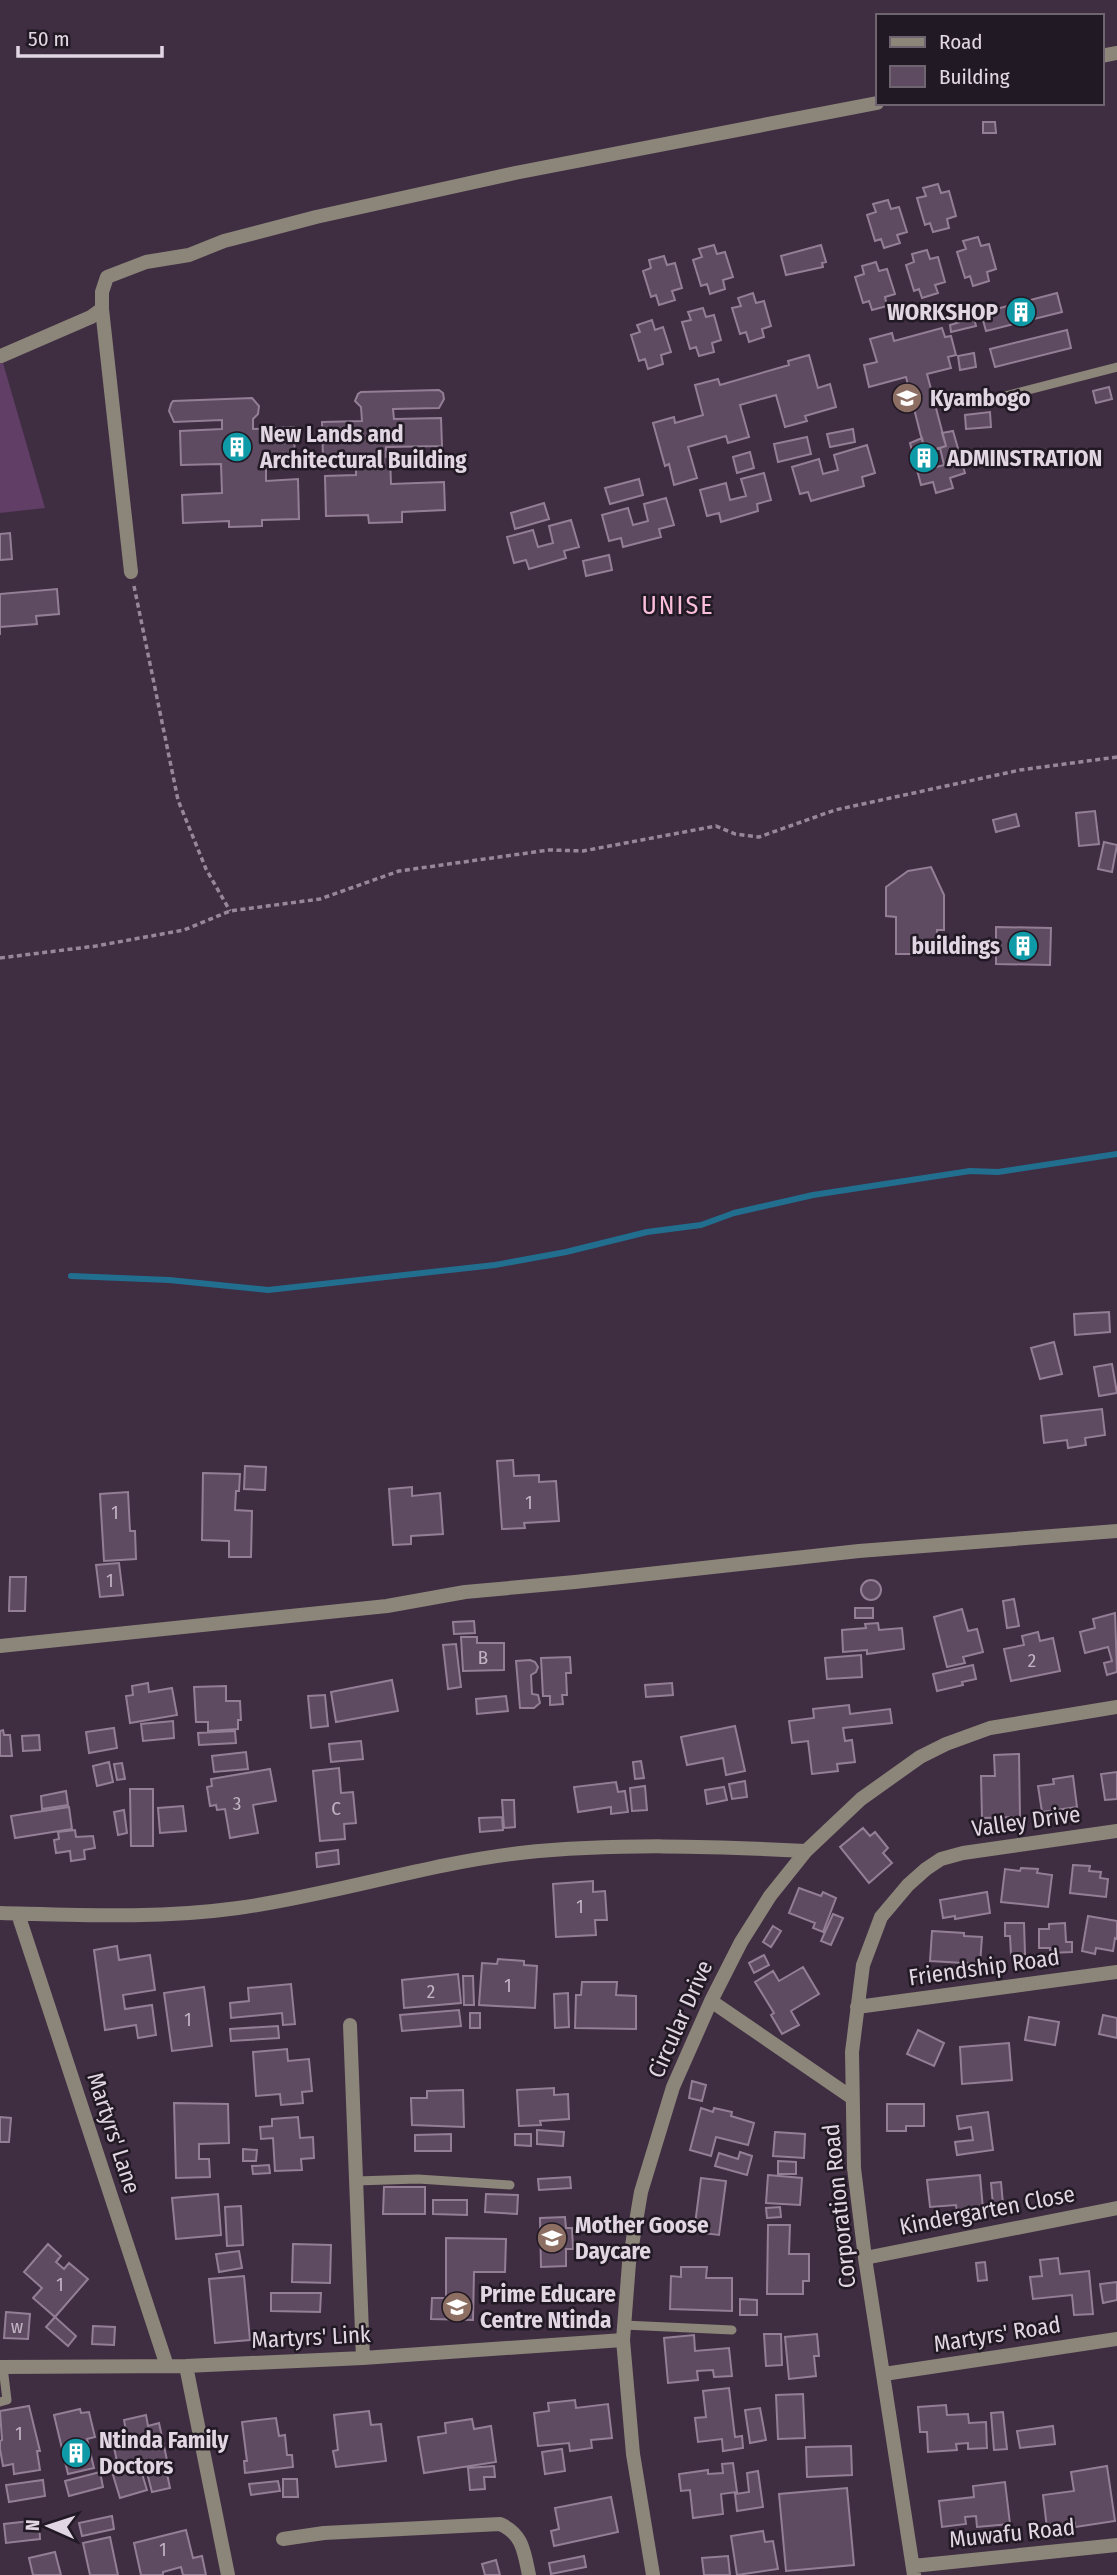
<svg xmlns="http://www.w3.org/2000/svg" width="1117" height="2575" font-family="'Fira Sans Condensed',sans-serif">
	<rect width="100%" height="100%" fill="#3f2d42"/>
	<path fill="#603e65" d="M0 354 1 356 45 508 0 513Z"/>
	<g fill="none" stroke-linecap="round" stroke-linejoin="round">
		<path stroke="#226e8f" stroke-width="6" d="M71 1276 169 1280 268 1290 495 1265 566 1252 647 1232 701 1225 734 1213 813 1195 970 1171 998 1172 1117 1154"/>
	</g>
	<path fill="#5e4b61" stroke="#937e96" stroke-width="2" d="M983 122H995L996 133H983Z
		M938 184 941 193 949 191 956 216 947 219 949 228 933 232 930 223 925 225 917 198 926 196 923 188Z
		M888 200 891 209 899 207 907 232 897 235 900 243 884 248 881 239 875 241 867 215 876 212 873 204Z
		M978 237 981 246 989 244 996 269 987 272 989 281 973 286 970 276 965 278 957 252 966 249 963 241Z
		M714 245 717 254 725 252 733 277 723 280 725 289 710 294 707 284 701 286 693 260 702 257 699 249Z
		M821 245 826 262 822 263 823 267 786 275 781 256Z
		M927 250 930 259 938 257 945 282 935 285 938 293 922 298 919 289 914 291 906 265 914 262 912 254Z
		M664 256 667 265 675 263 682 288 672 291 675 300 659 305 656 295 651 297 643 271 651 268 649 260Z
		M876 262 879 271 887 269 895 294 885 297 887 306 872 310 869 301 863 303 855 277 864 274 862 266Z
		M753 293 756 303 764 301 771 326 762 329 764 337 749 342 746 332 740 334 732 308 741 306 738 298Z
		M1057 293 1062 312 986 331 981 313Z
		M703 308 706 317 714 315 721 340 712 343 714 352 699 356 696 347 690 349 682 322 691 320 688 312Z
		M974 318 976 326 951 332 950 325Z
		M652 320 655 330 663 327 671 352 661 355 663 364 648 369 645 359 639 361 631 335 640 332 637 325Z
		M942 328 945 337 951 336 956 355 948 357 951 368 927 374 946 446 925 452 906 377 869 387 864 365 877 362 870 339 892 333 894 341Z
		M1067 330 1071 348 995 367 990 349Z
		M974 353 976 367 960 370 958 356Z
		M809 355 818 388 830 384 836 407 805 416 807 421 785 427 776 395 740 405 749 437 728 443 726 436 688 447 697 478 674 485 669 464 665 466 653 423 674 417 675 423 703 415 695 385 718 379 720 385 789 365 788 361Z
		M1109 387 1112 399 1096 403 1093 391Z
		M439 390 443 393 444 399 439 408 393 409 394 419 441 418 442 446 386 447V457H390L391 484 444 482 445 510 402 512V522L369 523 368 515 326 516 325 476 356 475V458L323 459 322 422 362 421 361 407 355 401 358 394 361 392Z
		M252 398 259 406 258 414 253 419V429L294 427 295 464 266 465V481L298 479 299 519 262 520V526L229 527V521L183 523 182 495 222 493 221 464 181 465 180 431 222 429V420L174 422 169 411 171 404 173 401Z
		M990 412 991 427 966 429 965 415Z
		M853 429 855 442 830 447 827 434Z
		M953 431 965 473 950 478 953 488 936 493 933 482 921 485 910 443 922 438 925 452 932 450 936 467 944 465 940 448 946 446 942 433Z
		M807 437 811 454 778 462 774 444Z
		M867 445 875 473 862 477 864 486 811 501 808 492 800 494 792 467 819 459 823 474 838 470 834 455Z
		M750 452 754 468 737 473 733 457Z
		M764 473 771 500 757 504 758 511 721 522 719 513 707 516 700 490 726 483 730 500 746 496 741 479Z
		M639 479 643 495 610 504 605 488Z
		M666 498 674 525 659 529 661 537 623 547 621 538 609 541 602 515 628 508 633 525 648 521 644 504Z
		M544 503 549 519 515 529 511 513Z
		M571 520 579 547 564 551 566 558 529 569 526 560 514 563 507 537 533 530 538 547 553 543 549 526Z
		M10 533 12 559 0 560V534Z
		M609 555 612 570 586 576 583 561Z
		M57 589 59 614 36 616 37 624 0 627V635V594Z
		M1095 811 1099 844 1079 846 1076 813Z
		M1016 814 1019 826 996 832 993 820Z
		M1104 842 1117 845 1112 872 1098 869Z
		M931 867 944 895V930H937V954H896V917L886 916V887L908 871Z
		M996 927 1051 928 1050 965 996 964Z
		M1109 1312 1110 1332 1075 1335 1074 1314Z
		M1054 1342 1062 1374 1040 1379 1031 1348Z
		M1112 1364 1117 1393 1099 1396 1094 1367Z
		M1102 1409 1105 1435 1085 1438 1086 1445 1068 1448 1067 1440 1044 1443 1041 1416Z
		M513 1460 514 1476 539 1475V1482L556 1481 559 1521 524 1523 525 1528 502 1529 497 1461Z
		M245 1466 266 1467 265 1490 244 1489Z
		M203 1473 240 1474 239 1491H236L235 1510 252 1511 251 1557H229V1541L202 1540Z
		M412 1487V1496L440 1493 443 1534 411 1536V1544L393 1545 389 1489Z
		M128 1492 130 1531H135L136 1559 104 1561 100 1494Z
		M119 1563 123 1595 100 1597 96 1565Z
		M10 1577H26L25 1611H9Z
		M861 1590a10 10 0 1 1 20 0a10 10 0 1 1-20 0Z
		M1014 1599 1019 1626 1007 1628 1003 1601Z
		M855 1608H873V1618H855Z
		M962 1609 968 1631 977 1629 983 1652 963 1657 965 1663 947 1667 934 1617Z
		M1115 1613 1117 1672 1107 1675 1104 1663 1112 1661 1108 1647 1085 1653 1080 1632 1095 1628 1093 1619Z
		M474 1621 475 1633 454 1634 453 1622Z
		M878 1623 879 1630 902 1628 904 1649 867 1654V1650L843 1652 842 1630 866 1628 865 1624Z
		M1038 1632 1040 1641 1053 1638 1060 1671 1011 1681 1004 1649 1024 1645 1022 1636Z
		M461 1637H477V1643H504V1670L463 1671Z
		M456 1644 461 1687 448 1689 443 1645Z
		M861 1655 862 1677 827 1679 825 1658Z
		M570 1657 571 1673H566L567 1695H562L563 1704 550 1705V1696H543L541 1658Z
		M530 1660 535 1662 538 1667 536 1672 531 1675 532 1694 538 1695 540 1703 534 1708H520L516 1661Z
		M973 1665 976 1679 962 1682 963 1685 937 1691 933 1674Z
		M392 1680 398 1711 336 1722 331 1692Z
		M148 1683 149 1692 172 1688 177 1715 130 1723 126 1696 133 1695 132 1686Z
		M672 1683 673 1695 646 1697 645 1685Z
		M226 1686V1701H240L241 1720H238V1729L208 1731V1722H196L194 1687Z
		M325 1695 328 1726 311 1728 308 1696Z
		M506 1696 508 1711 477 1714 476 1699Z
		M849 1705 850 1714 890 1709 892 1723 843 1728 845 1741 852 1740 855 1762 837 1764 838 1771 812 1774 808 1741 792 1743 789 1721 814 1718 813 1709Z
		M173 1721 174 1738 143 1741 141 1724Z
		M735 1726 745 1771 726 1775 723 1758 687 1765 681 1737Z
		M114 1728 117 1748 89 1753 86 1732Z
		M3 1730 4 1735H10L12 1756H0V1731Z
		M235 1731 236 1743 199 1745 198 1733Z
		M39 1735 40 1750 23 1751 22 1736Z
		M361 1741 363 1759 331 1762 329 1744Z
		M246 1752 248 1769 214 1772 212 1756Z
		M1019 1754 1020 1817 982 1818 981 1776H995L994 1755Z
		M641 1761 644 1778 635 1779 633 1762Z
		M109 1762 113 1782 97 1786 93 1766Z
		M122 1763 125 1779 117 1780 114 1764Z
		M339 1768 341 1793 353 1792 356 1823 344 1824 345 1839 320 1841 313 1771Z
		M270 1769 276 1801 253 1805 258 1833 230 1838 225 1809 217 1810 216 1805 210 1806 207 1787 212 1786 211 1779Z
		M1117 1772V1799L1105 1800 1101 1774Z
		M1073 1776 1077 1807 1042 1812 1038 1786 1054 1784 1053 1779Z
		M745 1781 747 1797 732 1799 729 1784Z
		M616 1782 618 1792 625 1791 628 1812 611 1814V1807L578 1812 574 1787Z
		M645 1786 647 1810 632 1811 630 1788Z
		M724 1787 727 1800 707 1804 705 1790Z
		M130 1789H153V1846H131Z
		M66 1791 68 1805 42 1809 41 1796Z
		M502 1800H514L515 1827 504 1828Z
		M183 1806 186 1831 160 1833 158 1808Z
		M69 1807 72 1829 15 1838 11 1816Z
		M124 1810 127 1833 118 1835 114 1812Z
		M502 1817 503 1830 480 1832 479 1818Z
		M863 1828 870 1836 875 1832 888 1848 883 1853 892 1863 869 1883 840 1847Z
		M75 1830 76 1837 93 1836 95 1848 84 1850 85 1859 71 1861 70 1851 56 1853 54 1840 59 1839 58 1832Z
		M338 1850 339 1864 317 1867 316 1853Z
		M1073 1865 1090 1866 1089 1871 1101 1872 1100 1878 1108 1879 1106 1897 1070 1893Z
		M1021 1868 1038 1869 1037 1873 1052 1875 1048 1907 1001 1902 1005 1869 1020 1871Z
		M593 1881V1892L605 1891 607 1920H595L596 1935 556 1937 553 1884Z
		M799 1888 821 1896 823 1892 836 1898 823 1932 813 1928 815 1923 789 1913Z
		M987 1892 990 1913 955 1919V1916L943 1918 940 1900Z
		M833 1914 843 1918 831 1945 821 1941Z
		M1088 1916 1117 1921V1939L1115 1938 1113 1951 1096 1948 1095 1954 1082 1951Z
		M1005 1923H1024L1025 1954 1011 1955 1010 1936H1005Z
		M1065 1923 1066 1942H1072V1952L1050 1953V1948H1039V1929H1049V1924Z
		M773 1926 781 1931 771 1947 763 1942Z
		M932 1931 964 1933V1936L982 1937 980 1964 930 1961Z
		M117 1946 119 1960 150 1955 155 1990 123 1995 125 2009 152 2005 156 2035 138 2038 136 2025 105 2030 94 1950Z
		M764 1955 769 1965 754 1973 749 1963Z
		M498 1959 524 1961V1965L537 1966 535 2008 479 2005 482 1963 497 1964Z
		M803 1967 819 1994 791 2011 799 2025 782 2034 771 2015 774 2013 755 1982 773 1971 779 1981Z
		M458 1974 461 2003 404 2008 402 1980Z
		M463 1976H473L474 2005H464Z
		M582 1982H617L616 1995 636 1996V2029L575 2028 576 1995H581Z
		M291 1984 295 2024 283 2025 282 2013 231 2018 230 2003 249 2001 248 1988Z
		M204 1987 212 2046 172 2051 164 1993Z
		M568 1993 569 2027 555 2028 554 1994Z
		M459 2010 461 2026 402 2031 400 2015Z
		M470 2013H480V2028H470Z
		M1103 2015 1117 2018V2038L1099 2034Z
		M1029 2017 1059 2022 1055 2045 1025 2040Z
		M278 2026 279 2038 231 2041 230 2029Z
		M918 2030 944 2043 934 2066 907 2054Z
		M1009 2043 1012 2080 962 2084 960 2047Z
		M287 2049 288 2061 309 2059 312 2091 302 2092 303 2103 281 2105 280 2094 256 2096 253 2052Z
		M692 2081 706 2085 702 2101 689 2098Z
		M554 2088V2095L568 2094 569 2119 540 2121 541 2125 519 2126 517 2090Z
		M463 2090 464 2127 412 2125 411 2098H427V2091Z
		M174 2103 228 2104 229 2143 199 2144V2159H209L210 2177 176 2178Z
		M887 2104H924V2126H906V2131H887Z
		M701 2108 713 2112 714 2108 732 2112 731 2116 754 2123 748 2145 716 2137 711 2156 690 2150Z
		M988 2112 993 2150 957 2155 955 2142 973 2140 971 2127 959 2129 957 2116Z
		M0 2117 11 2118 9 2142H0Z
		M298 2117 300 2138 313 2137 314 2158 301 2159 302 2170 275 2171 273 2138 261 2139 260 2127 272 2126V2119Z
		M537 2130 564 2132 563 2146 537 2144Z
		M775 2132 805 2134 804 2158 773 2156Z
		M451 2134V2151H415V2135Z
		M515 2134H531V2146L515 2145Z
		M243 2149 257 2150 256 2161H243Z
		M740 2152 752 2156 747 2175 715 2166 719 2153 738 2159Z
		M778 2161 796 2162V2174H778Z
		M269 2165 270 2173 253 2174 252 2166Z
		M768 2175 802 2178 800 2205 766 2203Z
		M980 2175 983 2209 957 2212 956 2205 930 2207 927 2180Z
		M570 2177 571 2188 539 2190 538 2179Z
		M701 2178 726 2181 719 2235 694 2232Z
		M1001 2182 1003 2204 993 2205 991 2183Z
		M384 2187H425V2214H383Z
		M218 2194 221 2235 176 2239 172 2198Z
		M486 2194 518 2195 517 2214 485 2212Z
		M433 2200H467V2215L433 2214Z
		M241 2206 243 2245 227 2246 225 2207Z
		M780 2207 781 2217 767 2218 766 2208Z
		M565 2217 566 2228H572L573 2249H566V2266L541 2267 540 2218Z
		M768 2225H790L789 2254H809V2281H803V2294H767Z
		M446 2238 506 2239 505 2272H474L473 2320 431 2319 432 2298H446Z
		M48 2244 61 2256 56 2262 64 2269 69 2263 88 2279 55 2317 33 2298 42 2288 24 2272Z
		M293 2244 331 2245 330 2283 292 2282Z
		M239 2251 242 2268 219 2272 216 2254Z
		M1058 2258 1060 2274 1089 2271 1093 2314 1074 2315 1072 2295 1033 2299 1030 2277 1042 2276 1040 2260Z
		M985 2262 987 2280 978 2281 976 2263Z
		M681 2267H707L706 2278H732V2311L670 2309 671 2276 681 2277Z
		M244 2276 250 2340 215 2343 209 2279Z
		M1117 2282V2300L1103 2303 1100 2284Z
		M271 2293H321L320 2312 271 2311Z
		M740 2299 757 2300V2315H740Z
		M6 2312 30 2314 28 2339 4 2338Z
		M55 2317 76 2336 68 2346 46 2327Z
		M93 2326 115 2327 114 2345 92 2344Z
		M764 2334H781L782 2365 766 2366Z
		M817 2334 819 2356H814L816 2376 789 2379 785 2337Z
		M694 2335 695 2351 729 2348 732 2376 714 2377 713 2370 697 2371 698 2380 668 2383 664 2338Z
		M729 2388 735 2437 742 2436 743 2448 723 2451 722 2439 698 2442 695 2418 706 2417 703 2391Z
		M803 2394 805 2438 778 2439 776 2395Z
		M575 2400 576 2408 608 2404 612 2438 591 2440 592 2448 570 2451 569 2443 538 2446 534 2413 549 2411 548 2403Z
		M946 2405 947 2415 968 2414 969 2423 986 2422 987 2448 968 2449V2443L956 2444 957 2450 928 2452 927 2432H920L918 2407Z
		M29 2406 40 2451H37L40 2470 14 2474 13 2464 3 2466 0 2449V2441L2 2440 0 2411Z
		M760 2408 766 2440 750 2443 745 2410Z
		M80 2409 81 2413 89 2412 95 2437 87 2439 94 2468 68 2474 54 2415Z
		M369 2411 371 2425 381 2424 386 2461 336 2467 333 2451 338 2450 334 2415Z
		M1003 2412 1007 2449 994 2450 991 2413Z
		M146 2415 148 2426 159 2423 167 2460 143 2465 142 2461 118 2466 111 2434 126 2431 124 2420Z
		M276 2418 279 2436 285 2435 287 2455H292L293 2467 245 2473 244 2461H247L242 2422Z
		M472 2419 474 2429 491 2426 496 2462 424 2473 418 2437 446 2433 445 2423Z
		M1053 2426 1055 2444 1020 2448 1017 2431Z
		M851 2446 852 2475 807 2477 806 2447Z
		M562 2449 565 2471 545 2474 542 2452Z
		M733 2463 737 2492 721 2494 723 2514 693 2518 690 2490 681 2491 679 2474 708 2470V2474L723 2473 722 2464Z
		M494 2466 495 2477H484L485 2489 470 2490 468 2468Z
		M1107 2466 1115 2521 1075 2527V2523L1047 2528 1043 2495 1074 2491 1071 2472Z
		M140 2467 147 2490 120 2498 113 2475Z
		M166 2469 170 2488 152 2492 147 2473Z
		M758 2471 763 2507 737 2511 735 2494 749 2492 747 2473Z
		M100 2472 103 2487 69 2496 65 2481Z
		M283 2479H297L298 2497H283Z
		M43 2480 45 2496 9 2502 6 2485Z
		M278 2481 280 2491 251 2495 249 2484Z
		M1005 2482 1010 2524 977 2527 976 2516 965 2517 966 2524 942 2527 939 2501 974 2497 973 2486Z
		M847 2488 854 2565 786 2571 779 2494Z
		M611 2497 618 2532 554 2546 551 2531 559 2529 555 2508Z
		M112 2516 114 2529 82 2536 79 2523Z
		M39 2520 40 2539 6 2543 4 2524Z
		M186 2530 193 2558 202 2556 206 2575H183L181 2567 163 2572V2575H141L134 2543Z
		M763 2531 765 2542 773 2541 778 2569 737 2575 731 2536Z
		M110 2537 118 2575H90L83 2543Z
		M55 2552 61 2575H33L29 2558Z
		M584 2556 586 2567 551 2574 549 2563Z
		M728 2556 730 2575H704L702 2558Z
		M496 2560 500 2575H485L482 2564Z"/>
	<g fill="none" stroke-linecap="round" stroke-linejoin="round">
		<path stroke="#978899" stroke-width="3.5" stroke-dasharray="5 3.5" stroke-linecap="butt" d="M134 586 178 800 206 869 230 911
			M0 958 96 946 184 930 230 911 320 899 399 871 549 850 583 851 716 826 735 834 759 837 835 810 1020 770 1117 757"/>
		<path stroke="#8c8579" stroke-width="9" d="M974 404 1117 367
			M356 2181 418 2179 510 2185
			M624 2325 732 2330
			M0 2402 7 2400 3 2367"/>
		<path stroke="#8c8579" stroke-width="14" d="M1101 56 1117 53
			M1 356 91 317 102 309
			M131 572 102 309V292L107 277 146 262 189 255 224 241 316 217 515 173 877 103
			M0 1646 387 1606 465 1592 575 1582 859 1551 1117 1531
			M0 1913C79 1915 159 1919 238 1908 333 1895 425 1864 520 1853 615 1843 711 1846 806 1851
			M18 1914 167 2366
			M711 2001 851 2097
			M857 2007 1117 1972
			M350 2025 363 2358
			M865 2258 1117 2208
			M186 2366 228 2575
			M0 2367 186 2366 363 2358 623 2340
			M884 2374 1117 2339
			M283 2539 324 2533 500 2524C523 2534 524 2552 529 2575
			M913 2566 1117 2545
			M653 2575 633 2454 623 2340 629 2263 641 2192 673 2087 711 2001 741 1942 770 1896 806 1851 861 1799 920 1757 946 1744 990 1728 1117 1707
			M914 2575 865 2258 854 2168 852 2052 863 1965 881 1917 908 1885 926 1869 941 1859 963 1853 1117 1831"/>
	</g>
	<defs>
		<g id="building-disc" transform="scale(1.575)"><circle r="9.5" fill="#0f9aa8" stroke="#211923"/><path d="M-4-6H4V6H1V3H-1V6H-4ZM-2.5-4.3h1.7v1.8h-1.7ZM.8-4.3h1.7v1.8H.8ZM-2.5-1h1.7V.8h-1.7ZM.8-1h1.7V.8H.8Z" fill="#fff"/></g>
		<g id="school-disc" transform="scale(1.575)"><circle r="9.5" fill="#8d6e63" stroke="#211923"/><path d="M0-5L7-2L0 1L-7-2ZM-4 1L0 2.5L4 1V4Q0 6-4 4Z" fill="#fff"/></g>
	</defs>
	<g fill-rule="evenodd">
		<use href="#building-disc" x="1021" y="312"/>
		<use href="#school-disc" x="907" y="398"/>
		<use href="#building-disc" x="237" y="447"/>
		<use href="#building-disc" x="924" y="458"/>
		<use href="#building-disc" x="1023" y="946"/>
		<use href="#school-disc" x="552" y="2238"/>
		<use href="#school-disc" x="457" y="2307"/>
		<use href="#building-disc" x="76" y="2453"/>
	</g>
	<g text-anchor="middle" stroke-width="5" stroke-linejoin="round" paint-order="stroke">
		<g font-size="19" fill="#c1b3c3">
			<text x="529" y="1509">1</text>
			<text x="115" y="1519">1</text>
			<text x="110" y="1587">1</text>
			<text x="483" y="1664">B</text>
			<text x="1032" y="1667">2</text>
			<text x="237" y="1810">3</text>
			<text x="336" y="1815">C</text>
			<text x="580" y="1913">1</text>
			<text x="508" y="1992">1</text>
			<text x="431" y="1998">2</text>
			<text x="188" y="2026">1</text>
			<text x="60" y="2291">1</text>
			<text x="17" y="2333">w</text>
			<text x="19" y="2440">1</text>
			<text x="163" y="2556">1</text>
		</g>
		<g font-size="23" font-weight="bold" fill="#e2d6e4" stroke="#211923" text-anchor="start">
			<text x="998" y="320" text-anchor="end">WORKSHOP</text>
			<text x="930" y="406">Kyambogo</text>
			<text x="260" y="442">New Lands and<tspan x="260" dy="26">Architectural Building</tspan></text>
			<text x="947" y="466">ADMINSTRATION</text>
			<text x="1000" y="954" text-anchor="end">buildings</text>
			<text x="575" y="2233">Mother Goose<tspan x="575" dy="26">Daycare</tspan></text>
			<text x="480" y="2302">Prime Educare<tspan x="480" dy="26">Centre Ntinda</tspan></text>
			<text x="99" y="2448">Ntinda Family<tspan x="99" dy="26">Doctors</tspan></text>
		</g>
		<g font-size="23" fill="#e2d6e4" stroke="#211923">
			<text transform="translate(1026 1821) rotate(-8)" y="8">Valley Drive</text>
			<text transform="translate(984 1967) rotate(-8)" y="8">Friendship Road</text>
			<text transform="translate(680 2019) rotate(-66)" y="8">Circular Drive</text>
			<text transform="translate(114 2133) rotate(72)" y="8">Martyrs' Lane</text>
			<text transform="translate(839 2206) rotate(-96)" y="8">Corporation Road</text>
			<text transform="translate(987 2210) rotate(-11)" y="8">Kindergarten Close</text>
			<text transform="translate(997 2334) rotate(-9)" y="8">Martyrs' Road</text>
			<text transform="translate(311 2337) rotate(-3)" y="8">Martyrs' Link</text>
			<text transform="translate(1012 2533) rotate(-6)" y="8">Muwafu Road</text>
		</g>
		<g font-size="26" letter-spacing="2" fill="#fbbddc" stroke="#211923">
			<text x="678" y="614">UNISE</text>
		</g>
	</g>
	<rect x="876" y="14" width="228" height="91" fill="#211923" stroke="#6e6570" stroke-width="2"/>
	<rect x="890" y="37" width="35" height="10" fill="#8c8579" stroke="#6e6570" stroke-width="2"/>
	<text x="939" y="49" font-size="21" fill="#e2d6e4">Road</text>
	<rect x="890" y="66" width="35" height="21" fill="#5e4b61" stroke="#6e6570" stroke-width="2"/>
	<text x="939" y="84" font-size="21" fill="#e2d6e4">Building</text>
	<g transform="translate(49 2526) rotate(273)" stroke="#211923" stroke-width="5" paint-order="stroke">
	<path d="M0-5L12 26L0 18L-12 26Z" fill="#e2d6e4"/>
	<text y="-10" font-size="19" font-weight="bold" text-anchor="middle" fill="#e2d6e4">N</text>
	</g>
	<path d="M18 46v10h144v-10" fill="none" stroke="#e2d6e4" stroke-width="3.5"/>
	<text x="28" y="46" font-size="21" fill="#e2d6e4" stroke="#211923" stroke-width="5" paint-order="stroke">50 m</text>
</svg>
